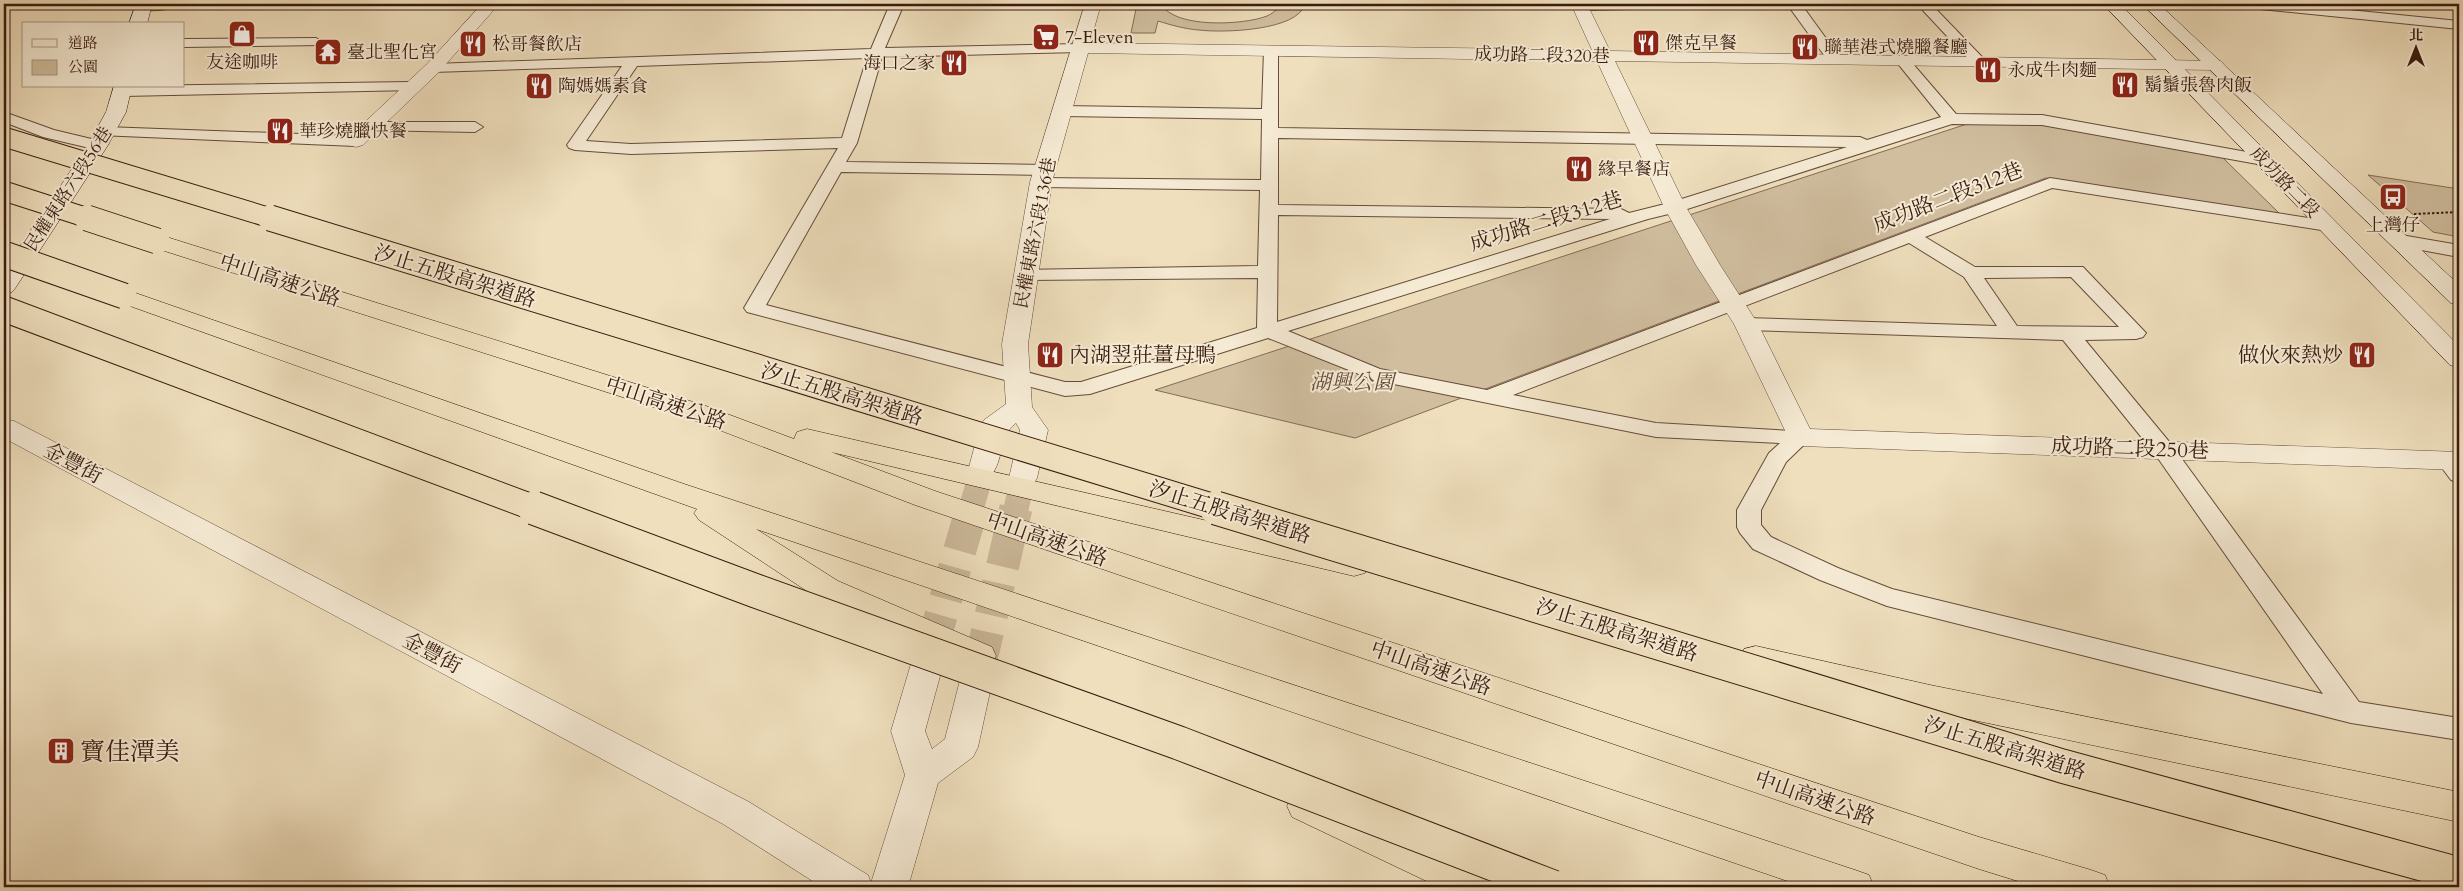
<svg xmlns="http://www.w3.org/2000/svg" width="2463" height="891" font-family="Cardo,'Noto Serif TC',serif">
	<rect width="100%" height="100%" fill="#efdfbd"/>
	<filter id="stains"><feTurbulence type="fractalNoise" baseFrequency=".004" numOctaves="4"/><feColorMatrix values="0 0 0 0 .2 0 0 0 0 .09 0 0 0 0 .02 0 0 0 .5 -.17"/></filter>
	<radialGradient id="worn" r=".72"><stop offset=".6" stop-color="#630" stop-opacity="0"/><stop offset="1" stop-color="#630" stop-opacity=".3"/></radialGradient>
	<path fill="#d0be9f" stroke="#846c56" d="M1137 4H1161C1175 29 1244 25 1267 16 1274 13 1281 5 1286 4 1292 2 1300 4 1305 4 1298 31 1222 33 1199 30 1185 29 1171 25 1158 21L1155 33H1131Z
		M1976 121 2046 125 2219 154 2282 216 2046 178 1355 438 1155 390Z
		M2368 175 2459 189V237L2433 232Z"/>
	<g fill="none" stroke-linecap="round" stroke-linejoin="round">
		<path stroke="#cbb89a" stroke-width="25" stroke-dasharray="25 12" stroke-linecap="butt" d="M971 509 983 467
			M1016 509 1023 478"/>
		<path stroke="#cbb89a" stroke-width="33" stroke-dasharray="33 17" stroke-linecap="butt" d="M932 647 972 508
			M980 664 1016 508"/>
		<g stroke="#664c3a" stroke-width="2">
			<path id="lane" d="M139 4H179C172 11 149 11 139 9L137 6Z
				M890 4H904L885 48 1080 44 1087 48 1080 52 882 57 857 143 846 162 1045 165 1051 166 1053 170 1051 174 1045 175 841 172 766 305 1065 382H1081L1257 328 1258 278 1026 280 1019 278 1016 274 1019 270 1258 266 1260 190 1041 187 1035 186 1032 182 1035 178 1261 180 1262 119 1062 116 1054 111 1062 106 1262 109 1264 50 1271 46 1278 50V128L1860 137 1867 140 1941 117 1895 60 1902 56 1907 57 1956 114 2042 115 2269 156 2271 160 2269 164 2263 165 2042 125 1952 124 1681 211 1648 219 1288 331 1380 369 1487 390 2050 178 2334 222 2337 226 2334 230 2328 231 2052 188 1925 237 1975 267H2083L2146 333 2143 337 2136 339 2085 340 2171 444 2359 702 2459 718V740L2351 723 1887 606 1820 580 1753 549 1740 533 1737 527V510L1769 453 1780 443 1656 437 1374 380 1268 338 1090 394 1065 396 747 312 744 308 838 148 631 154 575 150 569 148 567 145 622 66 433 72 426 68 433 64 871 49ZM867 58 842 138 631 144 586 141 637 66ZM1278 138 1847 147 1669 203 1629 213 1621 209 1278 205ZM1278 215 1610 219 1277 322ZM1909 243 1964 277 1997 326 1746 318 1739 320 1736 324 1739 328 1746 330 2063 340 2155 454 2323 694 1892 589 1838 568 1771 537 1761 525V510L1786 462 1812 437 1809 432 1656 423 1513 395ZM2071 277 2119 327 2017 326 1984 278Z
				M1575 4H1690L1683 8 1580 10 1575 9 1573 6Z
				M1787 4H1801L1841 59 1839 62H1829Z
				M1917 4H1931L1983 58 1985 61 1983 64H1973Z
				M2243 4H2289L2459 21V29L2250 8Z
				M316 38 323 42 321 45 184 47V39Z
				M411 82 416 84 419 87 416 90 123 96 115 91 123 86Z
				M4 112 54 130 104 142 106 145 104 148 98 150 43 137 4 122Z
				M370 122H475L483 127 475 132 364 130 362 127 364 124Z
				M105 127 356 136 362 138 364 141 362 144 356 146 99 135 97 132 99 129Z
				M2401 235 2459 245V257L2394 245 2392 241 2394 237Z
				M2447 453C2463 457 2459 469 2459 483L2451 480 2436 460 2439 455Z"/>
		</g>
		<g stroke="#664c3a" stroke-width="1">
			<path id="street" d="M482 4H499L439 72 363 145 356 147 349 145 346 141 349 137 427 64Z
				M1085 4H1101L1090 43 1592 50 1571 4H1587L1610 51 2221 61 2224 65 2221 69 2215 70 1615 61 1686 207 1720 265 1758 324 1810 429 2459 452V470L1801 446 1791 443 1734 324 1696 265 1664 207 1597 61 1088 53 1052 182 1028 344 1032 407 1048 430 1037 478 1033 485 1023 487 1013 485 1009 478 1020 430 1016 423C999 436 1004 456 993 473L983 476 973 473 969 467 980 426 984 420 1006 404 1002 344 1030 182Z
				M4 419 14 421 749 802 868 875 871 883 905 775 891 731 916 647 921 638 932 635 943 638 948 647 925 731 932 749 945 739 964 664 968 655 980 651 992 655 996 664 978 747 973 757 938 783 908 887H822L723 824 4 438Z"/>
		</g>
		<g stroke="#391b0e" stroke-width="1">
			<path id="secondary" d="M136 4H152L147 24H129Z
				M2103 4H2120L2459 346V368L2450 365Z
				M2142 4H2159L2459 285V305L2451 303Z
				M114 86H132L126 112 108 145 16 287 12 292 4 294V270L88 145 106 112Z"/>
		</g>
		<g stroke="#391b0e" stroke-width="1">
			<path id="highway" d="M157 234 706 406 794 439 797 432 807 429 1365 557 1369 565 1365 573 1354 576 831 452 935 491 1979 837 2091 870 2105 875 2110 887H2037L1979 869 915 505 688 418 149 246 146 241 149 236Z
				M124 289 684 484 1855 870 1869 875 1874 887H1805L756 529 838 581 992 647 996 656 992 665 980 668 968 665 816 597 699 520 694 513 697 509 116 301 112 296 116 291Z
				M1756 646 1930 685 2459 792V822L1930 711 1744 667 1740 658 1744 649Z
				M1305 791 1491 875 1496 887H1439L1292 817 1287 806 1292 795Z"/>
		</g>
		<path stroke="#391b0e" stroke-width="2" stroke-dasharray="2.5 2" stroke-linecap="butt" d="M2414 214 2459 212"/>
		<use href="#lane" fill="#f5ead4" fill-rule="evenodd"/>
		<use href="#street" fill="#f5ead4" fill-rule="evenodd"/>
		<use href="#secondary" fill="#f5ead4" fill-rule="evenodd"/>
		<use href="#highway" fill="#efdfbd" fill-rule="evenodd"/>
		<g stroke="#391b0e" stroke-width="21" stroke-linecap="butt">
			<path id="highway-bridge-far2" d="M4 137 274 219
				M4 191 91 219"/>
		</g>
		<g stroke="#391b0e" stroke-width="27" stroke-linecap="butt">
			<path id="highway-bridge-far1" d="M87 218 157 241
				M270 218 1221 509
				M4 254 124 296
				M4 309 537 509"/>
		</g>
		<g stroke="#391b0e" stroke-width="35" stroke-linecap="butt">
			<path id="highway-bridge" d="M534 508 756 591 1179 743 1553 887
				M1216 508 2062 766 2459 874"/>
		</g>
		<use href="#highway-bridge-far2" stroke="#efdfbd" stroke-width="19"/>
		<use href="#highway-bridge-far1" stroke="#efdfbd" stroke-width="25"/>
		<use href="#highway-bridge" stroke="#efdfbd" stroke-width="33"/>
	</g>
	<defs>
		<g id="shop-square" transform="scale(1.4375)"><rect x="-9" y="-9" width="18" height="18" rx="4" fill="#8f2418" stroke="#f5ead4"/><path d="M-5-2.5h2.3a2.7 3.5 0 0 1 5.4 0H5L5.5 6h-11ZM-1.5-2.5h3a1.5 2.3 0 0 0-3 0Z" fill="#fff"/></g>
		<g id="supermarket-square" transform="scale(1.4375)"><rect x="-9" y="-9" width="18" height="18" rx="4" fill="#8f2418" stroke="#f5ead4"/><path d="M-6-5.5h2.5l.6 2H6L4.5 2H-2.5L-4.4-4H-6ZM-1.5 3.2a1.3 1.3 0 1 0 .1 0ZM3 3.2a1.3 1.3 0 1 0 .1 0Z" fill="#fff"/></g>
		<g id="restaurant-square" transform="scale(1.4375)"><rect x="-9" y="-9" width="18" height="18" rx="4" fill="#8f2418" stroke="#f5ead4"/><path d="M-5-6h1v4h1v-4h1v4h1v-4h1v5L-1.5 .5V6h-2V.5L-5-1ZM5-6V6H3V1.5H1.5Q1.5-4 5-6Z" fill="#fff"/></g>
		<g id="temple-square" transform="scale(1.4375)"><rect x="-9" y="-9" width="18" height="18" rx="4" fill="#8f2418" stroke="#f5ead4"/><path d="M0-6L5-2H3V0L6.5 2.5H4V6H1.5V3h-3V6H-4V2.5H-6.5L-3 0V-2H-5Z" fill="#fff"/></g>
		<g id="bus-square" transform="scale(1.4375)"><rect x="-9" y="-9" width="18" height="18" rx="4" fill="#8f2418" stroke="#f5ead4"/><path d="M-5-6H5V4H4V6H2V4H-2V6H-4V4H-5ZM-3.5-4V0h7V-4ZM-3.5 1.2v1.5H-2V1.2ZM2 1.2v1.5H3.5V1.2Z" fill="#fff"/></g>
		<g id="building-square" transform="scale(1.4375)"><rect x="-9" y="-9" width="18" height="18" rx="4" fill="#8f2418" stroke="#f5ead4"/><path d="M-4-6H4V6H1V3H-1V6H-4ZM-2.5-4.3h1.7v1.8h-1.7ZM.8-4.3h1.7v1.8H.8ZM-2.5-1h1.7V.8h-1.7ZM.8-1h1.7V.8H.8Z" fill="#fff"/></g>
	</defs>
	<g fill-rule="evenodd">
		<use href="#shop-square" x="242" y="34"/>
		<use href="#supermarket-square" x="1046" y="37"/>
		<use href="#restaurant-square" x="1646" y="43"/>
		<use href="#restaurant-square" x="473" y="44"/>
		<use href="#restaurant-square" x="1805" y="47"/>
		<use href="#temple-square" x="328" y="52"/>
		<use href="#restaurant-square" x="954" y="63"/>
		<use href="#restaurant-square" x="1988" y="70"/>
		<use href="#restaurant-square" x="2125" y="85"/>
		<use href="#restaurant-square" x="539" y="86"/>
		<use href="#restaurant-square" x="280" y="131"/>
		<use href="#restaurant-square" x="1579" y="169"/>
		<use href="#bus-square" x="2393" y="197"/>
		<use href="#restaurant-square" x="1050" y="355"/>
		<use href="#restaurant-square" x="2362" y="355"/>
		<use href="#building-square" x="61" y="751"/>
	</g>
	<g text-anchor="middle" stroke-width="4" stroke-linejoin="round" paint-order="stroke">
		<g font-size="18" fill="#391b0e" stroke="#f5ead4" text-anchor="start">
			<text x="1065" y="43">7-Eleven</text>
			<text x="1665" y="49">傑克早餐</text>
			<text x="492" y="50">松哥餐飲店</text>
			<text x="1824" y="53">聯華港式燒臘餐廳</text>
			<text x="347" y="58">臺北聖化宮</text>
			<text x="242" y="68" text-anchor="middle">友途咖啡</text>
			<text x="935" y="69" text-anchor="end">海口之家</text>
			<text x="2007" y="76">永成牛肉麵</text>
			<text x="2144" y="91">鬍鬚張魯肉飯</text>
			<text x="558" y="92">陶媽媽素食</text>
			<text x="299" y="137">華珍燒臘快餐</text>
			<text x="1598" y="175">緣早餐店</text>
			<text x="2393" y="231" text-anchor="middle">上灣仔</text>
		</g>
		<g font-size="18" fill="#391b0e" stroke="#f5ead4">
			<text transform="translate(1542 55) rotate(1)" y="6">成功路二段320巷</text>
			<text transform="translate(2285 182) rotate(46)" y="6">成功路二段</text>
			<text transform="translate(68 189) rotate(-57)" y="6">民權東路六段56巷</text>
			<text transform="translate(1035 233) rotate(-79)" y="6">民權東路六段136巷</text>
		</g>
		<g font-size="21" fill="#391b0e" stroke="#f5ead4">
			<text transform="translate(1948 197) rotate(-21)" y="7">成功路二段312巷</text>
			<text transform="translate(1546 221) rotate(-17)" y="7">成功路二段312巷</text>
			<text transform="translate(455 276) rotate(17)" y="7">汐止五股高架道路</text>
			<text transform="translate(280 280) rotate(18)" y="7">中山高速公路</text>
			<text transform="translate(842 394) rotate(17)" y="7">汐止五股高架道路</text>
			<text transform="translate(666 403) rotate(18)" y="7">中山高速公路</text>
			<text transform="translate(2130 448) rotate(2)" y="7">成功路二段250巷</text>
			<text transform="translate(73 463) rotate(28)" y="7">金豐街</text>
			<text transform="translate(1230 512) rotate(17)" y="7">汐止五股高架道路</text>
			<text transform="translate(1047 539) rotate(19)" y="7">中山高速公路</text>
			<text transform="translate(1617 630) rotate(17)" y="7">汐止五股高架道路</text>
			<text transform="translate(432 653) rotate(28)" y="7">金豐街</text>
			<text transform="translate(1431 668) rotate(19)" y="7">中山高速公路</text>
			<text transform="translate(2005 748) rotate(17)" y="7">汐止五股高架道路</text>
			<text transform="translate(1815 798) rotate(19)" y="7">中山高速公路</text>
		</g>
		<g font-size="21" fill="#391b0e" stroke="#f5ead4" text-anchor="start">
			<text x="1069" y="362">內湖翌莊薑母鴨</text>
			<text x="2343" y="362" text-anchor="end">做伙來熱炒</text>
		</g>
		<g font-size="21" font-style="italic" fill="#664c3a" stroke="#f5ead4">
			<text x="1352" y="389">湖興公園</text>
		</g>
		<g font-size="25" fill="#391b0e" stroke="#f5ead4" text-anchor="start">
			<text x="80" y="760">寶佳潭美</text>
		</g>
	</g>
	<rect width="2463" height="891" fill="none" stroke="#efdfbd" stroke-width="20"/>
	<rect x="5" y="5" width="2453" height="881" fill="none" stroke="#391b0e" stroke-width="2.5"/>
	<rect x="10" y="10" width="2443" height="871" fill="none" stroke="#391b0e"/>
	<rect x="22" y="22" width="162" height="65" fill="#f5ead4" stroke="#aa9785"/>
	<rect x="32" y="39" width="25" height="8" fill="#f5ead4" stroke="#aa9785"/>
	<text x="68" y="48" font-size="15" fill="#391b0e">道路</text>
	<rect x="32" y="60" width="25" height="15" fill="#d0be9f" stroke="#aa9785"/>
	<text x="68" y="72" font-size="15" fill="#391b0e">公園</text>
	<g transform="translate(2416 48)" stroke="#f5ead4" stroke-width="4" paint-order="stroke">
	<path d="M0-4L9 19L0 12L-9 19Z" fill="#391b0e"/>
	<text y="-8" font-size="14" font-weight="bold" text-anchor="middle" fill="#391b0e">北</text>
	</g>
	<rect width="100%" height="100%" filter="url(#stains)"/>
	<rect width="100%" height="100%" fill="url(#worn)"/>
</svg>
